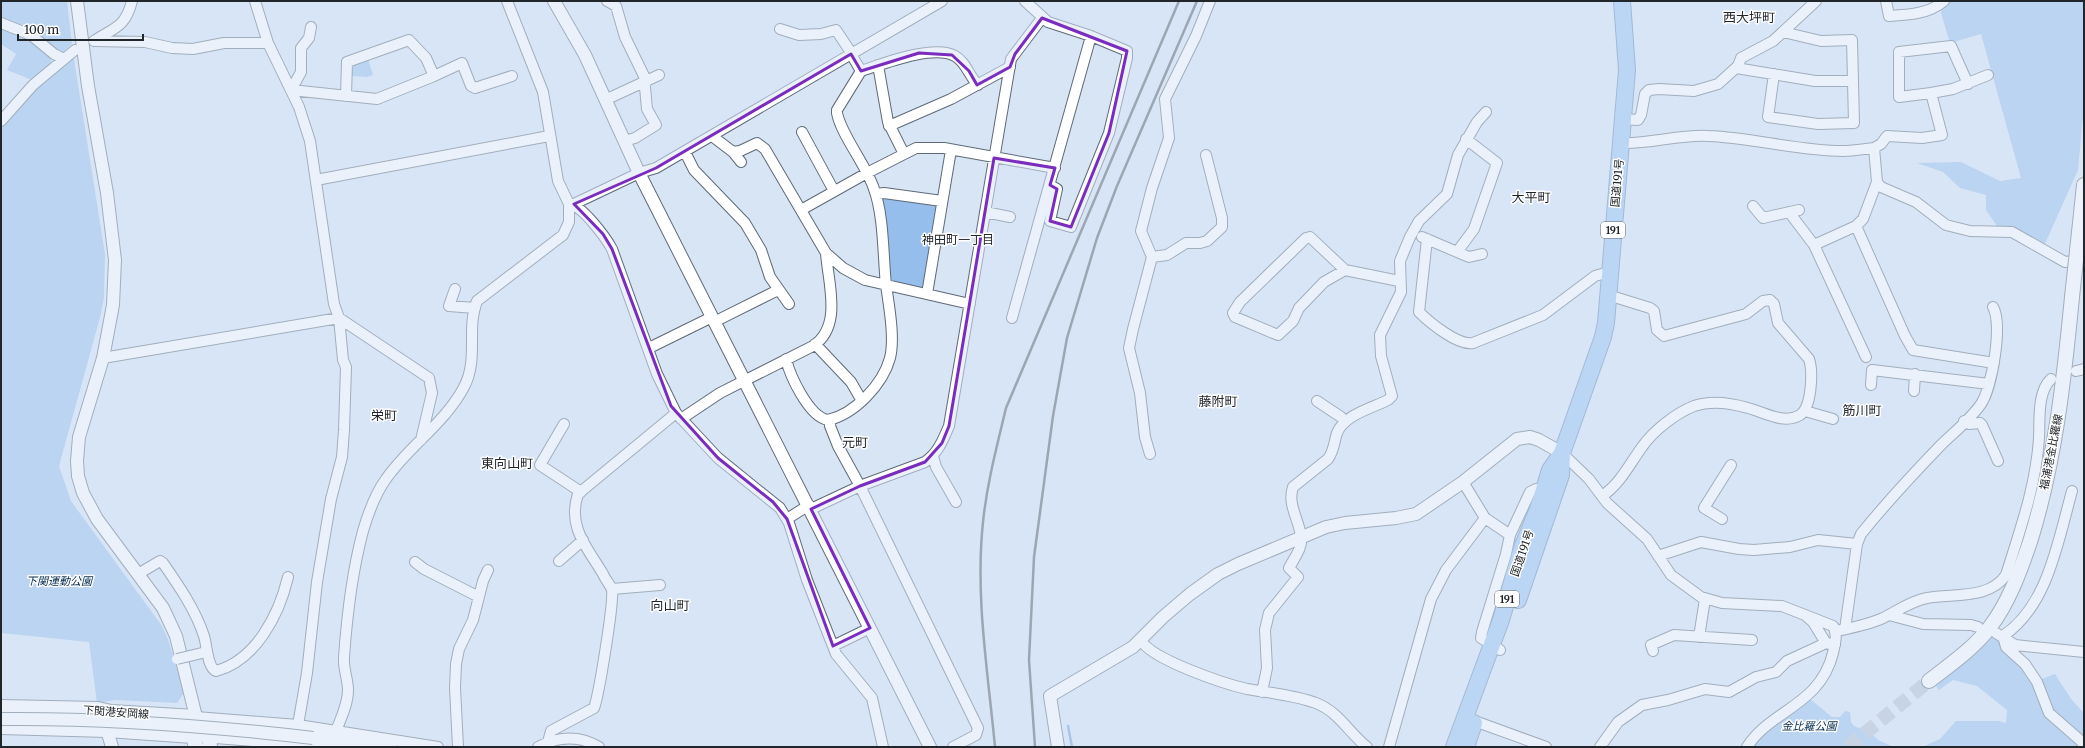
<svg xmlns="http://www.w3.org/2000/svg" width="2085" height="748" font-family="Merriweather,'Noto Sans JP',serif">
	<rect width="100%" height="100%" fill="#d8e5f5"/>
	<path fill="#95beec" d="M1 1H67L72 44 63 52C50 48 42 38 31 31 21 25 11 22 1 19Z
		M1949 1H2084V105L2078 170 2044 246 2010 228 1997 226 1986 210V195L1960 188 1943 172 1917 163 1961 162 2000 181 2021 178 1981 34 1950 43 1941 13 1942 6Z
		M1 28 33 41 51 57V64L32 80 7 70 16 54 1 44Z
		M72 59H74L105 254 104 297 101 314 59 466 71 501 162 626 169 642 184 693 177 703 115 700 97 703 89 642 1 633V128L29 94Z
		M368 59 373 75 367 77 351 76V68L356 63Z
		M883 196 935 202 939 206 926 289 895 283 890 278 880 198Z
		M1993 635 2034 682 2055 674 2071 699 2084 713V747H1922L1940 739 1956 721H1999L2006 723 2007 710 1977 686 1953 680 1939 690 1935 684 1977 652Z
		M1810 699 1832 717H1840L1845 711 1850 712 1851 722 1854 726 1870 732 1878 740 1894 747H1752L1766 733Z"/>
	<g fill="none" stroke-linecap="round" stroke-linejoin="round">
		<path stroke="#6ca1da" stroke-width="2.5" d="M1068 726 1072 747"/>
		<path stroke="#b3bfcd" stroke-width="14" stroke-dasharray="14 7" stroke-linecap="butt" d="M1848 747 1929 681"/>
		<g stroke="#5e6a77" stroke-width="12">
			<path id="minor" d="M255 1 268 43 299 107 310 141 334 304 339 318 343 360 346 367 344 430 342 457 331 499 317 582 307 673 298 725
				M507 1 543 92 558 181 569 204C582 205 606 238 612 249L657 374 676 413 718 458 780 508 789 523 807 580 836 654 872 698 883 747
				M607 1 616 6 625 37 644 76 647 109 656 125 635 138 624 141
				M1025 1 1048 22 1091 36 1127 51V58L1109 133 1071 227 1050 221 1057 189 1050 185
				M1886 1 1889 16C1908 15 1929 14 1944 1
				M1 23 31 35 54 54 64 59
				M780 29 799 35 821 34 836 30 852 54
				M94 41 145 42 172 48 193 49 224 43H268
				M94 41C115 27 125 28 132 1
				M878 65 888 122 904 154
				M1736 68 1815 81H1853
				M861 71C883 64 933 44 955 56 966 62 969 76 978 85
				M1774 74 1768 117 1818 124 1854 123 1852 40 1821 41 1783 32
				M434 76 462 63 471 86 475 88 512 76
				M291 90 377 99 434 76 426 58 409 40 347 62 346 96
				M291 90 301 72V48L309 38 311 27
				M1931 93 1953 89 1988 75
				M605 100 659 75
				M1623 119 1638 120 1641 115 1645 94 1649 90 1659 89 1694 91 1718 84 1738 66 1741 58 1773 41 1816 1
				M1 121 33 85 75 50
				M889 126 951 99 1010 67
				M802 132 834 191
				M712 136 733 152 741 162
				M1621 143C1651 144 1680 134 1709 136 1754 138 1799 151 1843 151 1854 151 1864 149 1874 148L1877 182 1863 219 1856 226
				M1874 148 1881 144 1887 136 1922 138 1942 135 1931 93 1899 97V52L1951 46 1968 84
				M685 152 694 170 745 223 761 250 770 277 789 304
				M733 152 740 151 757 143 765 149 826 253 843 268 865 280 970 304
				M316 180 549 136
				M1877 182 1881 187 1916 202 1946 225 1970 231 2012 232 2065 262 2084 260
				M876 194 884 193 942 201
				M574 204 639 173 656 168 942 1
				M1753 206 1763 218 1799 210
				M801 210 867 173 916 148H944L1055 168
				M985 212 1010 217
				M1789 212 1814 245
				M1422 237 1469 257 1482 254
				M1427 239 1419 312C1429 322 1458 346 1473 343L1543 315 1595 276 1609 272
				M1457 252 1474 229 1497 163 1466 139
				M1152 257 1167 255 1186 243H1200L1207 241 1222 227V218L1206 155
				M1345 270 1324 282 1299 308 1293 321 1278 335 1235 317 1233 313 1240 302 1306 238 1310 237 1345 270 1399 281
				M455 289 449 306 475 308
				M927 294 951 150
				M1012 318 1091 36
				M714 322 778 290
				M815 344 851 382 862 401
				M649 348 712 317
				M1866 357 1814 245 1856 226 1905 336 1913 350 1994 363
				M103 358 339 318 429 378 432 393 421 440
				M786 359C790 376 809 417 828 420 855 414 883 384 890 358 895 338 889 306 886 285 883 257 884 216 874 189 867 166 841 135 837 113V110L861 71 851 54
				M2076 371 2084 369
				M1871 385 1872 370 1989 384
				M1914 391 1915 374
				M1317 401 1341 417 1345 421
				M1805 411 1833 419
				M681 419 720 393 813 346C843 326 828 283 826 253
				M830 420V426L838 446 860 486 978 728 976 735 953 747
				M1964 421 1969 424 1980 423 1982 425 1998 461
				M564 424 540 465 581 492
				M1562 453 1589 479 1607 503 1647 539 1671 575 1701 597 1722 603 1782 606 1833 626C1838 635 1835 643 1833 653 1820 706 1770 710 1747 747
				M1150 454 1145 437 1140 393 1129 348 1133 329 1152 257 1141 231 1152 188 1169 138 1165 99 1196 36 1210 1
				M933 456 936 467 956 502
				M1463 482 1485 518 1510 535
				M1602 496C1620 484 1629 465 1642 447 1653 431 1676 413 1694 406 1711 400 1731 403 1748 408 1764 412 1784 425 1800 415 1812 407 1813 371 1809 359L1778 323 1774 304 1770 300 1763 301 1746 314 1664 336 1657 330 1654 311 1650 308 1608 295
				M811 509 860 486 925 462C938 453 943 440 949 426L1011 59 1042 18
				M787 519 809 505
				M1722 519 1704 508 1731 465
				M1658 556 1701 542 1739 549 1754 550 1790 547 1818 540 1857 544
				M559 561 583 540
				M415 562 424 569 479 597
				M138 574 160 561 163 563C179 586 195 609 204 636 207 645 207 667 216 671 256 660 279 615 288 577
				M612 589 660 585
				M1889 615 1923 624 1971 625 1978 627
				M1806 616 1813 622 1826 643
				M1845 629 1857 544 1861 534C1886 503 1913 474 1940 446 1953 433 1970 420 1981 404 1992 388 2003 324 1993 307
				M1836 631C1851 628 1868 625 1883 618 1897 611 1911 601 1927 598 1953 593 1989 600 2006 575 2020 530 2036 486 2039 438 2040 420 2037 392 2051 379
				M1996 633 2015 645 2084 652
				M2003 636C2048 606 2058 541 2072 491
				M2003 636 2006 647 2025 664 2037 682 2049 713 2081 741 2084 746
				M1699 637 1705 599
				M1141 640C1150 659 1225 684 1247 689 1270 693 1295 695 1316 703 1339 712 1349 733 1367 747
				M833 646 870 628
				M1500 650 1481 638 1482 632 1506 554 1510 535 1530 492 1536 489
				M1653 651 1651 645 1674 635 1752 640
				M1262 692 1267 668 1265 630 1269 613 1298 577 1289 568C1294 558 1303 548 1301 536 1299 520 1287 504 1293 487L1328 459C1334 451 1334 442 1337 433 1344 415 1372 408 1388 400L1392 396 1381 356 1380 335 1401 292 1400 261 1410 237 1419 221 1447 194 1458 155 1477 122 1486 112
				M196 717 298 725 438 747
				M1469 719 1546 747
				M336 731C341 718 348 704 348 690 348 679 343 669 344 657 347 615 352 572 363 531 368 514 375 494 386 479 409 446 445 423 464 387 479 359 466 328 477 301L563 235 569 222V204
				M203 737 325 747
				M548 742 551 731 594 708C599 695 614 602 612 590 611 586 605 579 603 574 587 547 567 527 578 494L676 413
				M458 747 455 688 456 664 459 649 473 620 483 581 488 570
				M538 747C559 736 579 735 599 747
				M1389 747 1431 599 1446 570 1485 518
				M1600 747 1618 722 1642 705 1668 700 1705 689 1729 692 1756 677 1776 672 1787 661 1826 643 1835 645"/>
		</g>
		<g stroke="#5e6a77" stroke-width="14">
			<path id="tertiary" d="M77 1 88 86 107 193 115 260 113 305 103 358 79 437 77 461 78 476 83 493 97 519 163 608 176 636 196 717 195 725
				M554 1 585 55 639 173 930 747
				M107 730 112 747
				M313 738 391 747
				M1058 747 1050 696 1133 647 1163 617 1190 594 1218 574 1238 564 1326 527 1345 523 1396 518 1416 514 1463 482 1517 439 1530 437 1539 440 1562 453"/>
		</g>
		<g stroke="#5e6a77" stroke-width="16">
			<path id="secondary" d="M2077 251 2084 185
				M1929 681C1951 664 1974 648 1990 627 2009 602 2020 571 2030 542 2055 462 2064 380 2072 297
				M1 707 98 709 111 712 196 717 209 737 210 747
				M1 727 107 730 193 736 196 747"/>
		</g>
		<g stroke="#5e83ab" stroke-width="18">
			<path id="trunk" d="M1518 600 1561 475 1562 453
				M1454 747 1501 620 1522 548 1538 509 1550 470 1562 453 1603 337 1606 323 1627 70 1622 1
				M1466 747 1474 723"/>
		</g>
		<use href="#minor" stroke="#fff" stroke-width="10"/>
		<use href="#tertiary" stroke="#fff" stroke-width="12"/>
		<use href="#secondary" stroke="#fff" stroke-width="14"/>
		<use href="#trunk" stroke="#98c4f3" stroke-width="16"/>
		<path stroke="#535a62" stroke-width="2.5" d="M995 747C988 672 975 597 983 522 987 483 997 446 1006 408L1179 1
			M1035 747 1029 660 1034 557 1053 416 1067 338 1097 238 1117 186 1197 1"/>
		<g stroke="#5e6a77" stroke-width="12" stroke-linecap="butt">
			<path id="minor-bridge" d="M177 659 202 653"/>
		</g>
		<g stroke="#5e6a77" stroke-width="14" stroke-linecap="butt">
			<path id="tertiary-bridge" d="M1 719C105 718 210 726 313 738"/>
		</g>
		<g stroke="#5e6a77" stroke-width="16" stroke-linecap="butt">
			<path id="secondary-bridge" d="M2072 297 2077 251"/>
		</g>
		<use href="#minor-bridge" stroke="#fff" stroke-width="10"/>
		<use href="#tertiary-bridge" stroke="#fff" stroke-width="12"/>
		<use href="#secondary-bridge" stroke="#fff" stroke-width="14"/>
	</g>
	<path d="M0 0H2085V748H0ZM1042 18 1127 51 1109 133 1071 227 1050 221 1057 189 1050 185 1055 168 994 158 949 426 942 443 925 462 860 486 811 509 870 628 833 646 787 519 773 502 718 458 671 406 612 249 603 234 574 204 656 168 851 54 861 71 919 53 952 55 969 71 977 85 1010 67 1015 54Z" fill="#d8e5f5" fill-opacity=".55" fill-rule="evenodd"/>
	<path fill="none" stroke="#7b2cbf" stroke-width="3" stroke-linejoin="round" d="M1042 18 1127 51 1109 133 1071 227 1050 221 1057 189 1050 185 1055 168 994 158 949 426 942 443 925 462 860 486 811 509 870 628 833 646 787 519 773 502 718 458 671 406 612 249 603 234 574 204 656 168 851 54 861 71 919 53 952 55 969 71 977 85 1010 67 1015 54Z"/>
	<g text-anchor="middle" stroke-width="3" stroke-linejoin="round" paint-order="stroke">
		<g fill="#fff" stroke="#64676b" stroke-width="1">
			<rect x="1601" y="222" width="24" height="16" rx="3"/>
			<rect x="1495" y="591" width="24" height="16" rx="3"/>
		</g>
		<g font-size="10" font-weight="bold" fill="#21262b">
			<text x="1613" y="234">191</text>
			<text x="1507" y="603">191</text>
		</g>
		<g font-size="11" fill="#21262b" stroke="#fff">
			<text transform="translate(1617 183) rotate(-85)" y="4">国道191号</text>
			<text transform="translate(2051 452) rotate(-79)" y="4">福浦港金比羅線</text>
			<text transform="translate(1522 553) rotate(-71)" y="4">国道191号</text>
			<text transform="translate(116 712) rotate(4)" y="4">下関港安岡線</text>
		</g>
		<g font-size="11" font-style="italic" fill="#052c51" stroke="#fff">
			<text x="59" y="585">下関運動公園</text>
			<text x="1809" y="730">金比羅公園</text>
		</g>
		<g font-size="12" fill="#21262b" stroke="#fff">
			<text x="958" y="244">神田町一丁目</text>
		</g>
		<g font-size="13" fill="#21262b" stroke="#fff">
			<text x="1749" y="22">西大坪町</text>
			<text x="1531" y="202">大平町</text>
			<text x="1218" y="406">藤附町</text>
			<text x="1862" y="415">筋川町</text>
			<text x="384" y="420">栄町</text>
			<text x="855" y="447">元町</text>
			<text x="507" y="468">東向山町</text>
			<text x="670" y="610">向山町</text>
		</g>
	</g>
	<rect width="2085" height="748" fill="none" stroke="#21262b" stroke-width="4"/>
	<path d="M18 34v6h125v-6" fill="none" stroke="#21262b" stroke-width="2"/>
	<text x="24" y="34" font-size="12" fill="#21262b" stroke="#ffffff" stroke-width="3" paint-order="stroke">100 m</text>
</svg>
